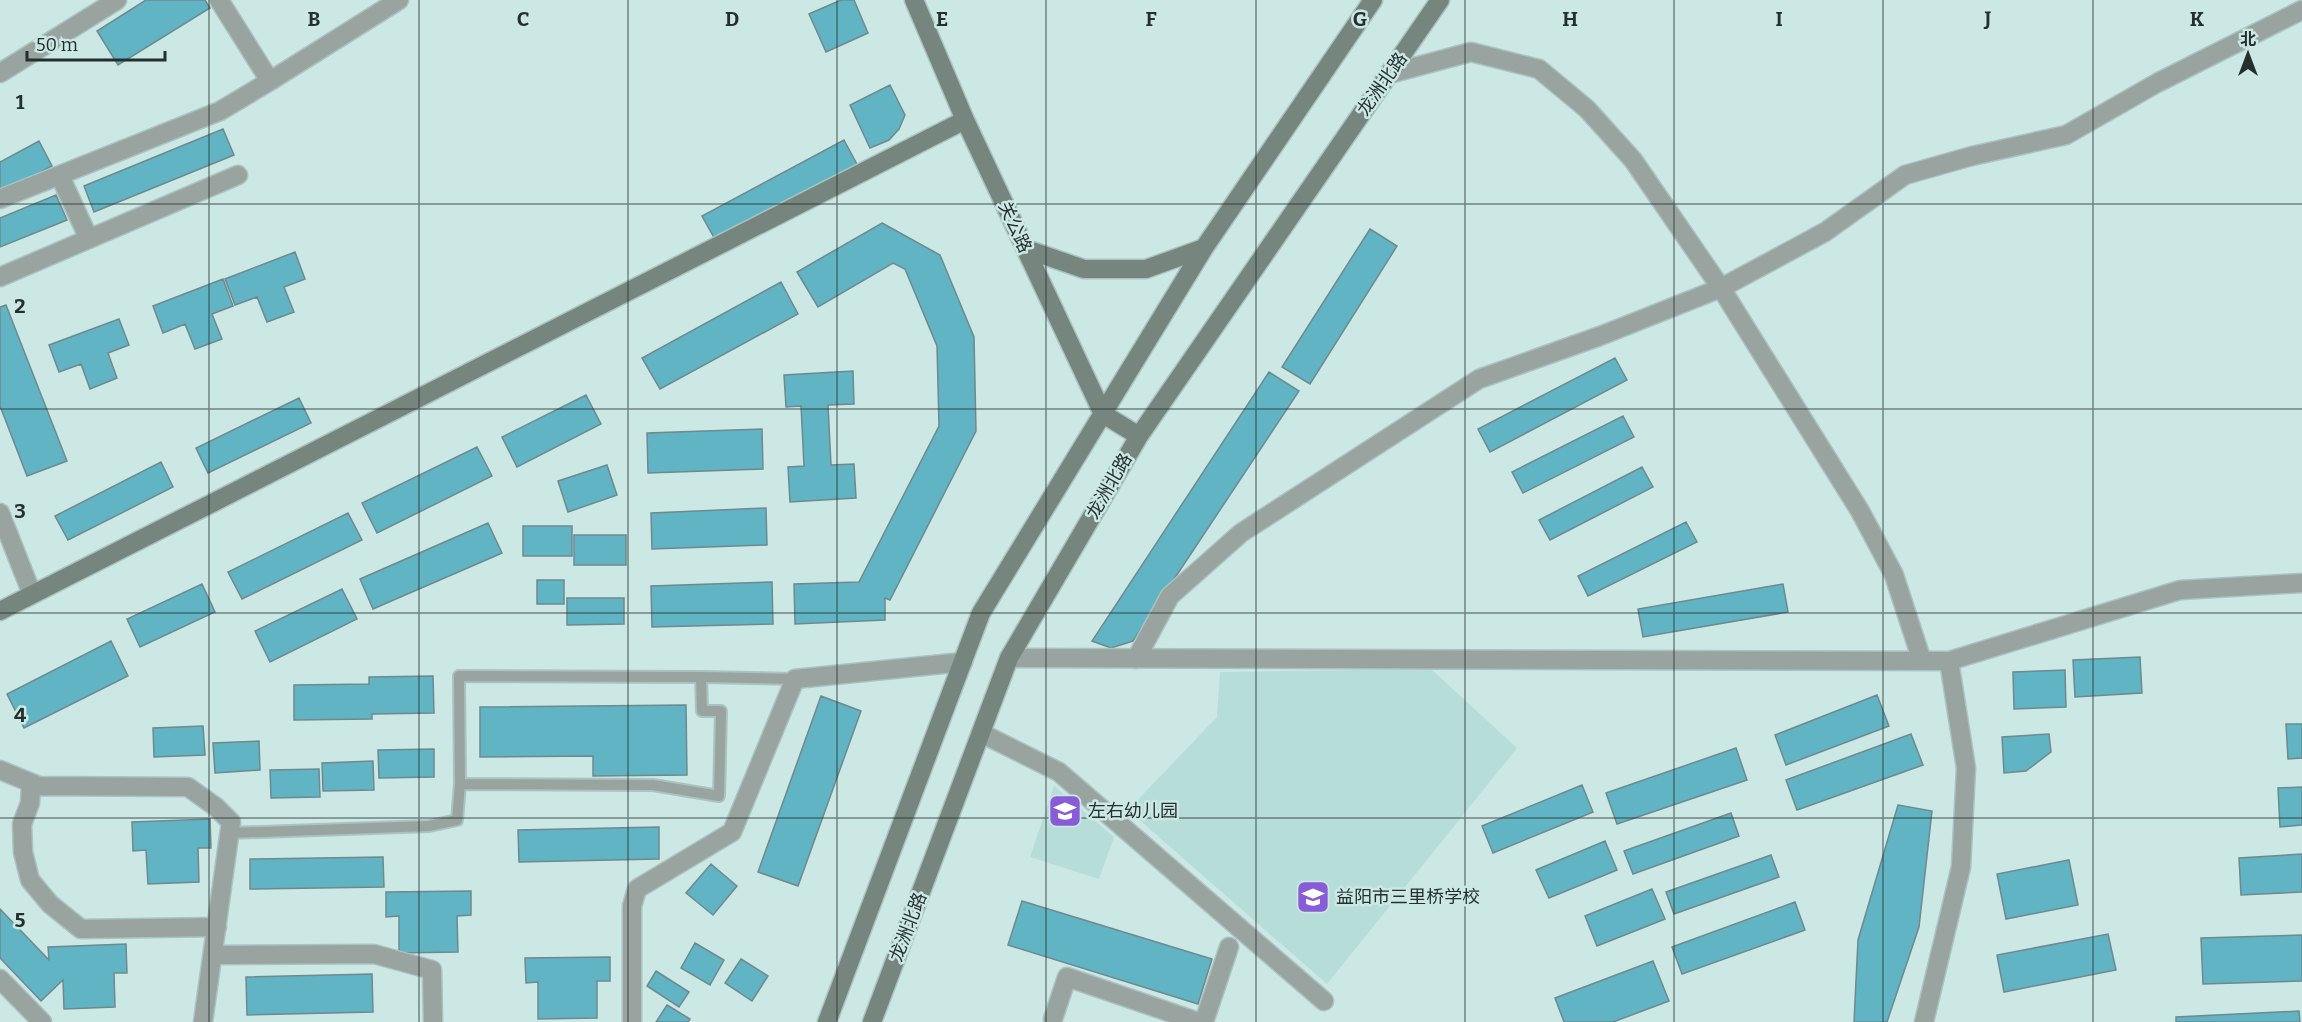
<svg xmlns="http://www.w3.org/2000/svg" width="2302" height="1022" font-family="Bitter,'Noto Sans SC',serif">
	<rect width="100%" height="100%" fill="#cce8e5"/>
	<path fill="#b7ddd9" d="M1431 669 1517 748 1327 984 1128 810 1217 717 1220 672Z
		M1054 786 1114 837 1099 879 1030 857Z"/>
	<path fill="#60b4c3" stroke="#6f898e" stroke-width="1.5" d="M146 0H205L210 8 118 65 97 31Z
		M841 0H854L868 33 826 52 809 14Z
		M890 85 905 115 899 129 889 140 870 148 850 105Z
		M223 129 234 155 94 212 84 186Z
		M844 140 859 168 717 243 702 216Z
		M39 141 52 166 0 194V162Z
		M56 195 67 220 0 247V218Z
		M882 223 940 255 974 337 976 431 890 600 885 598V620L795 624 794 584 859 582 939 426 937 346 905 269 893 263 818 307 797 272Z
		M1370 229 1397 246 1310 384 1282 367Z
		M295 252 305 279 284 287 294 312 267 322 257 297 235 305 225 279Z
		M223 279 233 306 212 314 222 339 195 349 185 324 163 333 153 306Z
		M781 282 798 314 660 389 642 358Z
		M6 305 67 461 27 476 0 406V307Z
		M119 319 129 345 108 353 117 378 90 389 81 364 59 372 49 345Z
		M1615 358 1627 380 1490 452 1478 429Z
		M853 371 854 404 828 405 831 465 854 464 856 498 790 502 788 467 804 466 801 406 786 407 784 375Z
		M1269 372 1299 391 1133 641 1111 648 1092 641Z
		M586 395 601 424 517 467 502 437Z
		M299 398 311 423 208 473 196 448Z
		M1623 416 1634 437 1523 493 1512 472Z
		M762 429 763 469 648 473 647 433Z
		M477 447 492 476 377 533 362 503Z
		M161 462 173 487 68 540 55 516Z
		M607 465 617 495 568 512 558 481Z
		M1642 467 1653 487 1550 540 1539 520Z
		M766 508 767 545 652 549 651 513Z
		M348 513 362 540 242 599 228 572Z
		M1686 522 1697 542 1588 596 1578 576Z
		M488 523 502 553 373 609 360 579Z
		M523 526H572V556H523Z
		M574 535H626V565H574Z
		M537 580H564V604H537Z
		M772 582 773 624 652 627 651 586Z
		M202 584 215 612 140 647 127 619Z
		M1783 584 1788 612 1643 637 1638 609Z
		M342 589 357 619 270 662 255 631Z
		M567 598H624V624L567 625Z
		M111 641 128 676 24 728 7 694Z
		M2140 657 2142 693 2075 697 2073 660Z
		M2065 670 2066 707 2014 709 2013 672Z
		M433 676 434 713 372 714V719L294 720V685L369 684V677Z
		M1877 695 1889 726 1786 765 1775 735Z
		M821 696 861 711 798 886 758 872Z
		M686 705 687 775 593 776V756L480 757V707Z
		M2286 724H2302V758L2288 759Z
		M203 726 205 755 154 757 153 728Z
		M1911 734 1923 765 1797 810 1786 780Z
		M2049 734 2051 752 2026 771 2004 773 2002 737Z
		M259 741 260 770 215 773 213 743Z
		M1736 748 1747 780 1617 824 1606 793Z
		M434 749V777L379 778 378 750Z
		M373 761 374 790 323 791 322 763Z
		M319 769 320 797 271 798 270 770Z
		M1582 785 1593 812 1493 853 1482 826Z
		M2302 787V825L2280 827 2278 788Z
		M1898 805 1932 811 1919 927 1887 1022H1854L1858 940Z
		M1731 813 1739 836 1633 874 1624 851Z
		M210 819 211 848H198L199 882 148 884 146 850 133 851 132 822Z
		M659 827V859L519 862 518 830Z
		M1605 841 1617 870 1549 898 1536 870Z
		M2302 854V892L2241 895 2239 858Z
		M1771 855 1779 877 1674 914 1666 892Z
		M383 857 384 887 250 889V859Z
		M2069 860 2078 905 2006 919 1997 874Z
		M711 864 737 886 713 915 686 893Z
		M1652 889 1665 919 1597 946 1585 916Z
		M471 891V915L457 916 458 952 399 953V916L386 917V892Z
		M1022 901 1212 959 1198 1004 1008 945Z
		M1795 902 1805 930 1682 974 1672 947Z
		M0 909 49 960 48 947 126 944 127 973H114L115 1007 64 1009 63 980 41 1001 0 958Z
		M2108 934 2116 970 2004 992 1997 955Z
		M2302 935V981L2203 984 2201 938Z
		M695 943 724 960 710 985 681 968Z
		M610 957V981H597V1018L538 1019V982L526 983 525 958Z
		M741 959 768 976 752 1001 725 983Z
		M1653 961 1669 1001 1613 1022H1564L1555 998Z
		M656 971 689 992 679 1007 647 986Z
		M372 974 373 1012 247 1015 246 977Z
		M667 1005 690 1019 688 1022H656Z
		M2299 1011 2300 1022H2176V1017Z"/>
	<g fill="none" stroke-linecap="round" stroke-linejoin="round">
		<g stroke="#aac3c0" stroke-width="14">
			<path id="lane" d="M701 677 459 676 460 784 653 785 719 796 721 711H702L701 677 795 679
				M230 833 429 826 457 820 460 784"/>
		</g>
		<g stroke="#aac3c0" stroke-width="21">
			<path id="street" d="M0 73 117 0
				M1389 74 1471 52 1539 69 1587 109 1633 160 1721 288 1860 511 1894 575 1922 661
				M270 81 399 0
				M60 176 89 239
				M0 199 220 111 270 81 219 0
				M0 277 238 175
				M0 513 32 594
				M1009 658 1949 661 2180 590 2302 583
				M1136 659 1170 596 1241 533 1479 379 1600 336 1721 288 1825 232 1905 175 1972 156 2066 135 2157 83 2302 10
				M981 733 1059 772 1324 1001
				M0 770 39 786 188 787 216 807 231 822 203 1022
				M31 783 30 803 22 824 23 852 30 880 50 904 81 929 217 927
				M213 955 374 954 432 970 433 1022
				M0 979 42 1022
				M1053 1019 1067 977 1198 1022
				M632 1022V906L637 889 732 832 795 679 963 662
				M1204 1022 1229 947
				M1924 1022 1961 867 1966 768 1949 661"/>
		</g>
		<g stroke="#aac3c0" stroke-width="21">
			<path id="secondary" d="M914 0 965 120 1103 414 1139 436
				M1026 249 1084 269H1146L1204 248
				M0 611 965 120
				M827 1022 981 613 1204 248 1373 0
				M872 1022 1009 658 1139 436 1440 0"/>
		</g>
		<use href="#lane" stroke="#99a39f" stroke-width="10"/>
		<use href="#street" stroke="#99a39f" stroke-width="18"/>
		<use href="#secondary" stroke="#76857e" stroke-width="18"/>
	</g>
	<path fill="none" stroke="#242f2e" stroke-width="1.5" stroke-opacity="0.55" d="M209 0V1022M419 0V1022M628 0V1022M837 0V1022M1046 0V1022M1256 0V1022M1465 0V1022M1674 0V1022M1883 0V1022M2093 0V1022M0 204H2302M0 409H2302M0 613H2302M0 818H2302"/>
	<defs>
		<g id="school-square" transform="scale(1.725)"><rect x="-9" y="-9" width="18" height="18" rx="4" fill="#875cd6" stroke="#cce8e5"/><path d="M0-5L7-2L0 1L-7-2ZM-4 1L0 2.5L4 1V4Q0 6-4 4Z" fill="#fff"/></g>
	</defs>
	<g fill-rule="evenodd">
		<use href="#school-square" x="1065" y="811"/>
		<use href="#school-square" x="1313" y="897"/>
	</g>
	<g text-anchor="middle" stroke-width="5" stroke-linejoin="round" paint-order="stroke">
		<g font-size="18" fill="#242f2e" stroke="#cce8e5">
			<text transform="translate(1382 84) rotate(-55)" y="6">龙洲北路</text>
			<text transform="translate(1015 227) rotate(65)" y="6">关公路</text>
			<text transform="translate(1109 486) rotate(-60)" y="6">龙洲北路</text>
			<text transform="translate(908 927) rotate(-69)" y="6">龙洲北路</text>
		</g>
		<g font-size="18" fill="#242f2e" stroke="#cce8e5" text-anchor="start">
			<text x="1088" y="817">左右幼儿园</text>
			<text x="1336" y="903">益阳市三里桥学校</text>
		</g>
	</g>
	<g font-size="20" text-anchor="middle" font-weight="bold" fill="#242f2e" stroke="#cce8e5" stroke-width="5" stroke-linejoin="round" paint-order="stroke">
		<text x="314" y="26">B</text>
		<text x="523" y="26">C</text>
		<text x="732" y="26">D</text>
		<text x="942" y="26">E</text>
		<text x="1151" y="26">F</text>
		<text x="1360" y="26">G</text>
		<text x="1570" y="26">H</text>
		<text x="1779" y="26">I</text>
		<text x="1988" y="26">J</text>
		<text x="2197" y="26">K</text>
		<text x="20" y="109">1</text>
		<text x="20" y="313">2</text>
		<text x="20" y="518">3</text>
		<text x="20" y="722">4</text>
		<text x="20" y="927">5</text>
	</g>
	<g transform="translate(2248 54)" stroke="#cce8e5" stroke-width="4.5" paint-order="stroke">
	<path d="M0-4.5L10 22L0 15L-10 22Z" fill="#242f2e"/>
	<text y="-9" font-size="16" font-weight="bold" text-anchor="middle" fill="#242f2e">北</text>
	</g>
	<path d="M27 51v9h138v-9" fill="none" stroke="#242f2e" stroke-width="3"/>
	<text x="36" y="51" font-size="18" fill="#242f2e" stroke="#cce8e5" stroke-width="4.5" paint-order="stroke">50 m</text>
</svg>
